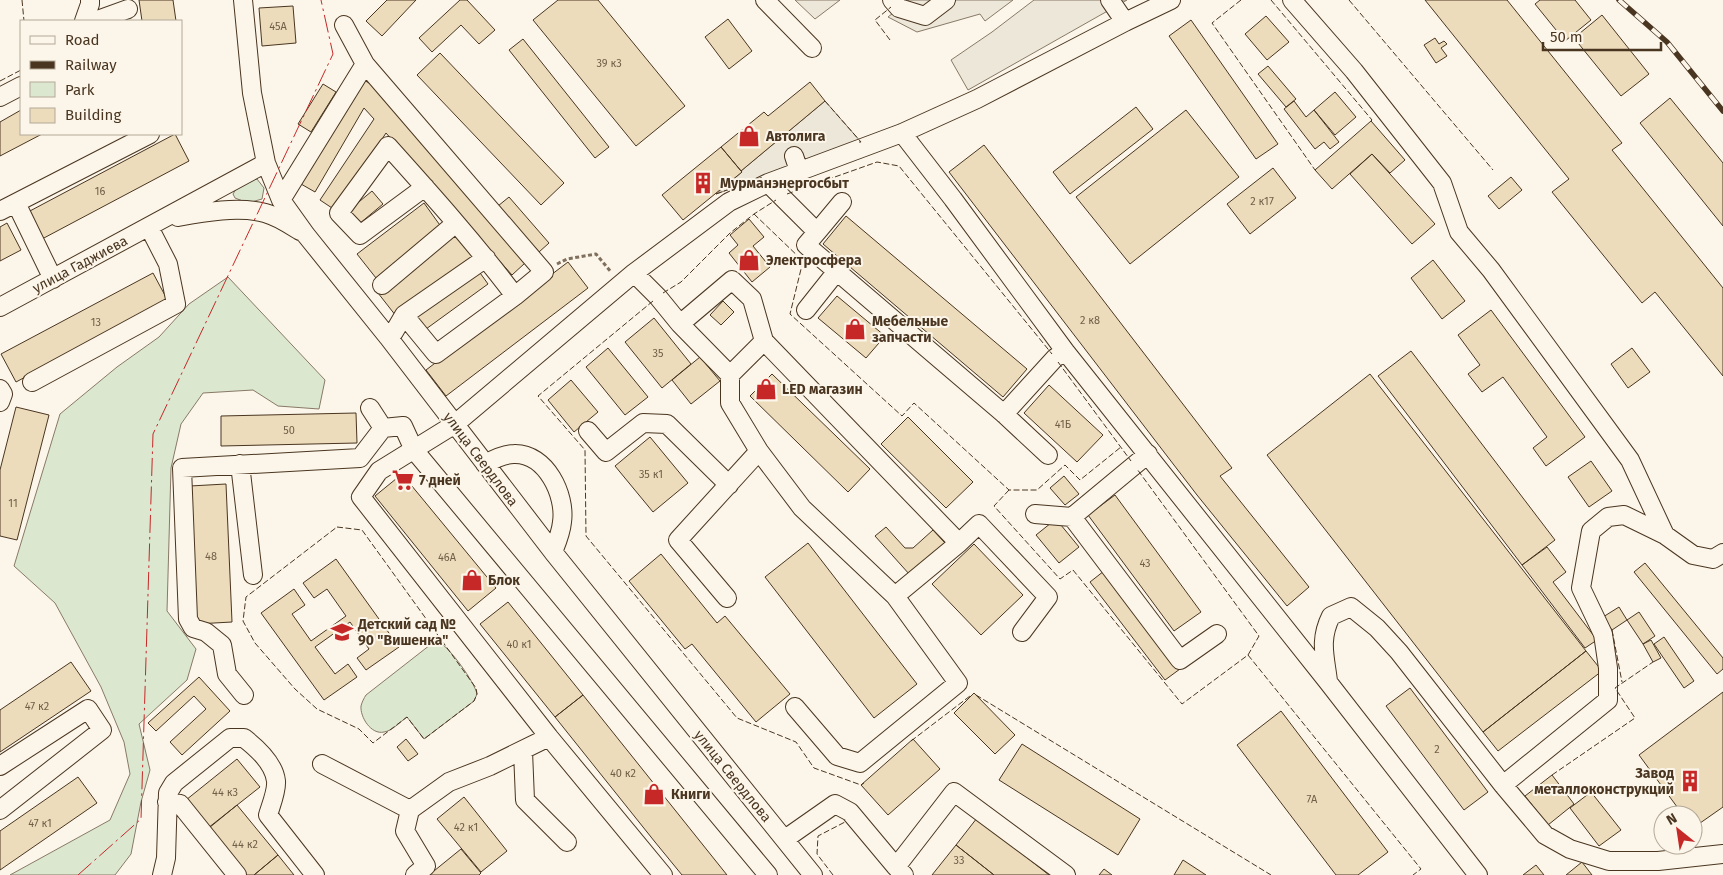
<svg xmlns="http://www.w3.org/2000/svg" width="1723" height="875" font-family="'Fira Sans',sans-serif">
	<rect width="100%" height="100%" fill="#fbf6e9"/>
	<path fill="#dce7d0" stroke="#887966" d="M257 179 264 188 262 199 248 203 235 198 233 194C237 186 248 180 257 179Z
		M228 277 325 380 319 409 278 406 253 390 203 393 181 424 171 468 167 611 196 649 187 680 139 724 150 770 141 802 131 854 115 875H10L110 820 130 774 124 742 101 687 55 603 14 566 60 414 117 367 159 337 189 304Z
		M439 642C450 648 474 681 477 694L474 701 424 739 407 717C400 722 392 731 384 732 371 735 360 717 361 706 362 702 364 698 366 695L430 645Z"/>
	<path fill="#ede7d9" stroke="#887966" d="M795 0H840L815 19Z
		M909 0H1013L985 21 980 14 917 32 888 17Z
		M1034 0H1127L968 90 951 60 992 32Z
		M825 101 861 142 716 194 742 172 741 171Z"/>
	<path fill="#ecdcbc" stroke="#4a3520" d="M139 0H173L176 21H142Z
		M387 0H416L382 36 366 21Z
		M460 0H467L495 30 479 44 461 25 432 52 419 38Z
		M558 0H598L685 106 636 146 533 20Z
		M1425 0H1507L1622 143 1612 150 1723 288V376L1655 292 1642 303 1552 192 1569 179Z
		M1540 0H1575L1591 20 1565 41 1535 4Z
		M293 6 296 43 262 46 259 8Z
		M1602 15 1649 74 1621 96 1574 38Z
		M1266 16 1289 42 1267 60 1245 34Z
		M728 19 752 51 729 69 705 37Z
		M1191 20 1278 144 1256 159 1169 36Z
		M1435 38 1439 44 1444 41 1447 44 1441 48 1447 56 1436 63 1424 45Z
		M523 39 609 147 595 158 509 50Z
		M440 53 564 183 541 205 417 75Z
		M1268 66 1296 99 1286 107 1258 74Z
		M362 79 376 87 525 263 512 275 386 133 335 210 320 200 374 119 364 108 315 192 301 184Z
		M810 82 825 101 741 171 721 147 764 112 768 116Z
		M323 84 336 92 311 132 298 124Z
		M1335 92 1356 117 1335 135 1314 110Z
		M1670 98 1723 163V226L1640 123Z
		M1294 101 1306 117 1314 110 1339 142 1330 149 1324 142 1315 149 1284 109Z
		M1136 107 1153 129 1070 194 1053 172Z
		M21 110V134H42L0 156V122Z
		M1186 110 1239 177 1130 264 1076 197Z
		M1371 121 1405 160 1390 173 1372 154 1332 189 1315 170Z
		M175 134 189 161 42 239 28 212Z
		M984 145 1232 468 1220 476 1309 587 1287 606 1197 495 949 172Z
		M721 147 742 172 683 220 662 195Z
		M1372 154 1435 224 1412 244 1350 174Z
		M1273 168 1296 198 1250 234 1227 204Z
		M1511 177 1522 190 1499 209 1488 196Z
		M372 191 383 204 359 224 348 211Z
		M509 197 549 243 539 252 498 206Z
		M424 203 442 228 376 278 357 254Z
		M846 216 1027 369 1003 397 823 244Z
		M749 219 764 237 753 246 770 267 752 282 729 253 738 245 730 235Z
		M7 223 21 250 0 261V227Z
		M457 234 474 258 396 316 378 293Z
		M1433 260 1465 301 1442 319 1411 278Z
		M568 262 588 288 446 396 426 370Z
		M478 270 488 284 426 329 416 315Z
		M153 273 168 301 16 382 1 354Z
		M837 296 885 336 866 358 818 318Z
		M723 301 734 312 721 325 710 315Z
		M1491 310 1585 437 1546 466 1533 448 1547 437 1503 377 1482 392 1468 374 1480 365 1458 335Z
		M654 318 691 364 662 388 625 342Z
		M608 348 648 397 625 415 586 367Z
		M1632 348 1650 372 1628 388 1611 364Z
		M1411 351 1555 540 1522 565 1378 376Z
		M700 357 720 381 691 404 672 380Z
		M772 374 870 469 848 492 750 396Z
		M1370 374 1586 651 1483 732 1267 455Z
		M571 380 598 412 574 432 548 400Z
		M1049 385 1103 435 1077 462 1024 413Z
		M16 407 49 415 17 540 0 536V470Z
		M356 413 357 443 221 446V416Z
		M908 417 973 482 946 508 881 444Z
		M650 437 688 483 653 512 615 466Z
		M1591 461 1612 491 1589 507 1568 477Z
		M402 474 496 588 468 611 375 496Z
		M1064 476 1079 494 1065 505 1050 488Z
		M226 484 232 622 196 624 190 486Z
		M1115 495 1201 612 1174 631 1088 515Z
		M1056 519 1079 547 1059 563 1036 535Z
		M886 527 905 548H913L933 530 945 543 910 575 875 536Z
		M808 543 917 684 874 718 765 577Z
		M974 544 1023 595 981 635 932 584Z
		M1547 547 1566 572 1553 582 1597 640 1585 648 1522 565Z
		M661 554 717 623 725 616 790 694 756 722 692 644 685 649 629 581Z
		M336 559 399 647 366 670 357 658 369 649 350 622 315 647 335 674 348 664 357 677 324 700 261 613 294 589 305 605 292 614 311 641 346 616 327 589 314 598 303 583Z
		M1645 563 1723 658V669L1717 674 1634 572Z
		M1104 571 1180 669 1165 680 1090 582Z
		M508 602 583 695 555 717 480 624Z
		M1619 607 1627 620 1612 630 1603 617Z
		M1639 612 1655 636 1643 644 1627 620Z
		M1664 637 1694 681 1684 688 1654 644Z
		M1651 640 1661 658 1653 662 1643 644Z
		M1586 651 1602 671 1498 751 1483 732Z
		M71 662 91 691 0 752V710Z
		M199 677 230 711 182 755 170 742 206 709 194 696 156 731 148 723Z
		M1410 688 1488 792 1464 810 1386 706Z
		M1723 692V807L1693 828V815H1683L1639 755Z
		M974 693 1015 735 995 754 954 713Z
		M583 695 727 875H682L655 842 555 717Z
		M1281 711 1388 852 1358 875H1336L1237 745Z
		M406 739 418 754 408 761 397 747Z
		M913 739 940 769 888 815 861 785Z
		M1022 744 1140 819 1118 855 999 780Z
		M237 759 260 787 208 828 186 800Z
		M1552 775 1574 804 1548 825 1525 796Z
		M78 777 97 803 0 870V831Z
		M1591 792 1621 830 1599 846 1570 808Z
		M464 797 507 851 481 872 437 819Z
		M237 805 278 855 254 875H246L209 828Z
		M977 818 1049 875H994L956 845Z
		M956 845 994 875H932Z
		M461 849 481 873 479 875H429Z
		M278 855 294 875H254Z
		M1183 860 1206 875H1174Z
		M1582 862 1592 875H1566Z
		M1536 865 1544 875H1523Z
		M1104 869 1112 875H1099Z"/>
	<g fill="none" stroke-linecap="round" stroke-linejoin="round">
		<g stroke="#4a3520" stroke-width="20">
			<path id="minor" d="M243 0 252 93 266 163 281 200 306 235 388 337 553 552 813 875
				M765 0 812 48
				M892 0 899 8 925 16 946 0
				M1110 0 1125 22
				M1292 0 1354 71 1442 183 1459 232 1491 270 1630 460 1665 535 1693 555 1713 559 1723 553
				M84 21 90 4V0
				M95 21 128 9
				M344 25 365 64 544 272 515 296
				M0 97 21 86
				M902 133 953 199 1065 351 1328 682 1478 875
				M794 156 799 171
				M768 183 817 232 842 202
				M281 200 365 64
				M16 203 53 279
				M0 211 150 134
				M178 217C204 212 239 206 265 213 277 216 289 224 300 231
				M817 232 806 245 1004 414 1048 455
				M634 273 658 297 680 324 730 375 764 341 959 543 895 596 958 683 860 763 837 756 795 707
				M382 285 456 223
				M0 307 266 163
				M806 310 837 271
				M404 315 436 354 515 296C475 243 432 195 388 146L339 213 360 235 425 187
				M680 324 732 280 752 299 764 341
				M388 337 394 332 404 315 486 258
				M730 375V403L759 451 802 508 895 596
				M32 382 176 304 168 264 149 227
				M0 389 3 394 0 402
				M370 408 383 428
				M1004 414 1055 358 1065 351
				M588 431 606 452 643 423 667 424 729 485
				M240 464 253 575
				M485 464C494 459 504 454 514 454 546 453 566 495 562 522 561 533 557 542 553 552
				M1035 514 1072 517 1148 454
				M1072 517 1180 660 1217 634
				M959 543 979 524 1048 597 1022 632
				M727 598 678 540 759 451
				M1328 681C1325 656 1319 640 1331 616L1351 607 1377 628 1399 652 1503 785 1545 835 1570 849 1609 861H1658L1723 854
				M244 695 227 674 222 645 206 632 193 628 188 619 182 468 360 458 383 428 403 426 414 450 768 875
				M523 751 525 800 567 842
				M322 764 410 810
				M0 766 88 709 102 730 0 810
				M1503 785 1608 700V668L1603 634 1581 588 1591 531 1608 517 1624 515 1665 535
				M167 802 180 804 237 875
				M785 839 835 804 850 812 896 867 904 875
				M896 867 954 792 1066 875
				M162 875 166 858 168 793 174 783 230 738H244C257 748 274 763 276 781 277 791 271 805 268 815L315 875
				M415 875 426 866 405 831 410 810 449 782 490 766 549 737
				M663 875 549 737 361 497 379 471 455 424 634 273 729 202 768 183 902 133 977 99 1125 22 1171 0"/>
		</g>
		<path stroke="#7f6f5c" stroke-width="3" stroke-dasharray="4 2.5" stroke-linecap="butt" d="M557 264 567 259 596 254 611 272"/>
		<use href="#minor" stroke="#fbf6e9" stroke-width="18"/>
		<g stroke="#4a3520" stroke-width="5.5">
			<path id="rail" d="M1619 0 1667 42 1723 111"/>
		</g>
		<use href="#rail" stroke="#fbf6e9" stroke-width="4" stroke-dasharray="11" stroke-linecap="butt"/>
		<path stroke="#4a3520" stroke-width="1" stroke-dasharray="6 2.5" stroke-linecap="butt" d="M22 0 24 21
			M1241 0 1212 23 1315 170
			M1271 0 1372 120 1371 121
			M1349 0 1493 170
			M890 40 875 20 891 7
			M0 81 21 70
			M825 101 861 142H859
			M716 194 763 177
			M787 194 877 162 899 166 1052 354
			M754 214 803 261 790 314 902 416 914 403 1009 490H1037L1065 465 1080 480 1121 447
			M663 293 681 282 730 233 754 214 776 200
			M653 301 538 396 585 450 586 536 737 718 796 742 814 768 861 785 864 783
			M1058 362 1131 461
			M1009 490 994 506 1060 579 1073 570 1182 704 1248 655 1259 636 1137 469
			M337 527 362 530 476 688 477 694 474 701 424 739 407 717 373 743 359 729 317 709 295 689 255 643 243 621 246 597Z
			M1612 630 1622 682
			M1248 655 1421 869 1413 875
			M976 695 1271 875
			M911 741 970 696
			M1552 775 1635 718 1615 688 1653 662
			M833 875 817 854 818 836 845 822"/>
		<path stroke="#c62828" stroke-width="1" stroke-dasharray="18 4 2.5 4" stroke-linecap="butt" d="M78 875 141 819 153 434 333 54 321 0"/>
	</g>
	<defs>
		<g id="shop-bare" transform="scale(1.725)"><path d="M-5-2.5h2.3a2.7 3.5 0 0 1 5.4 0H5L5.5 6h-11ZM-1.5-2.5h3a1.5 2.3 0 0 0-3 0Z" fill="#c62828" stroke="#fbf6e9" stroke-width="2.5" paint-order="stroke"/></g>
		<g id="building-bare" transform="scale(1.725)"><path d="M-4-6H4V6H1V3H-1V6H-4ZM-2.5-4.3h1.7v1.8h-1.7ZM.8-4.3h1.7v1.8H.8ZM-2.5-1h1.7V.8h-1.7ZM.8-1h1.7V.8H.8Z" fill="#c62828" stroke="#fbf6e9" stroke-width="2.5" paint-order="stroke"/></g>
		<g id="supermarket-bare" transform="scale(1.725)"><path d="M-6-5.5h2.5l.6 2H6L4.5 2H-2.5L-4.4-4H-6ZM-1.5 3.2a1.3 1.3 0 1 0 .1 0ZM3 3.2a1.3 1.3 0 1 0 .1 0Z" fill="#c62828" stroke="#fbf6e9" stroke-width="2.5" paint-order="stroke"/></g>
		<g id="school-bare" transform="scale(1.725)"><path d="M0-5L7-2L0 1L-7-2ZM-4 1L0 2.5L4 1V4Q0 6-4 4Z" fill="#c62828" stroke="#fbf6e9" stroke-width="2.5" paint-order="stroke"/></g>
	</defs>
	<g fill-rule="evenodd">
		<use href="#shop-bare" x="749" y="136"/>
		<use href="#building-bare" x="703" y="183"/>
		<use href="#shop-bare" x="749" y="260"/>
		<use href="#shop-bare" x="855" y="329"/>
		<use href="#shop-bare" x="766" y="389"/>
		<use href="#supermarket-bare" x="403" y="480"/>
		<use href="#shop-bare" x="472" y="580"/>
		<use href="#school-bare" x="342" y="632"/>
		<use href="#building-bare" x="1690" y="781"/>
		<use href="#shop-bare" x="654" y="794"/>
	</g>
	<g text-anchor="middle" stroke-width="4" stroke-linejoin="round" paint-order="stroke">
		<g font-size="11" fill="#725f47">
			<text x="278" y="30">45А</text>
			<text x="609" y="67">39 к3</text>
			<text x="100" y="195">16</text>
			<text x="1262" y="205">2 к17</text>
			<text x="1090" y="324">2 к8</text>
			<text x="96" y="326">13</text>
			<text x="658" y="357">35</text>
			<text x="1063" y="428">41Б</text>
			<text x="289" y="434">50</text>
			<text x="651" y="478">35 к1</text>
			<text x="13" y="507">11</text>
			<text x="211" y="560">48</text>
			<text x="447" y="561">46А</text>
			<text x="1145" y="567">43</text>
			<text x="519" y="648">40 к1</text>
			<text x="37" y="710">47 к2</text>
			<text x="1437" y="753">2</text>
			<text x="623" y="777">40 к2</text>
			<text x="225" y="796">44 к3</text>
			<text x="1312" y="803">7А</text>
			<text x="40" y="827">47 к1</text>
			<text x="466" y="831">42 к1</text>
			<text x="245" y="848">44 к2</text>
			<text x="959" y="864">33</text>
		</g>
		<g font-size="14" font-weight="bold" fill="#4a3520" stroke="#fbf6e9" text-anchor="start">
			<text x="766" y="141">Автолига</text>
			<text x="720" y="188">Мурманэнергосбыт</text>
			<text x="766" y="265">Электросфера</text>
			<text x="872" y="326">Мебельные<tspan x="872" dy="16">запчасти</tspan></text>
			<text x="782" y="394">LED магазин</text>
			<text x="419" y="485">7 дней</text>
			<text x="488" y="585">Блок</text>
			<text x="358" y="629">Детский сад №<tspan x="358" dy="16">90 "Вишенка"</tspan></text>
			<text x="1674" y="778" text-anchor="end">Завод<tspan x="1674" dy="16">металлоконструкций</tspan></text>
			<text x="671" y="799">Книги</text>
		</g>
		<g font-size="14" fill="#4a3520" stroke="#fbf6e9">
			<text transform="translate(80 264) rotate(-28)" y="5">улица Гаджиева</text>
			<text transform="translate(481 459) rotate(53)" y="5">улица Свердлова</text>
			<text transform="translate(733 776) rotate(51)" y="5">улица Свердлова</text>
		</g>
	</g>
	<rect x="20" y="20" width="162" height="115" fill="#fbf6e9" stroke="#b4a999"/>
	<rect x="30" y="36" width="25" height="8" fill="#fbf6e9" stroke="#b4a999"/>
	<text x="65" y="45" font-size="15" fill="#4a3520">Road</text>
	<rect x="30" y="61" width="25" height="8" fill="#4a3520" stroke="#b4a999"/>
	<text x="65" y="70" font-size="15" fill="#4a3520">Railway</text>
	<rect x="30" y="82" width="25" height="15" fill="#dce7d0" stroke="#b4a999"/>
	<text x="65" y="95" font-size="15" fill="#4a3520">Park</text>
	<rect x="30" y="108" width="25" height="15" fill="#ecdcbc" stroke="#b4a999"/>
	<text x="65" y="120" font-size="15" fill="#4a3520">Building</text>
	<g transform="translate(1678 830) rotate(330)"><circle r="24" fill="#fbf6e9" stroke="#b4a999"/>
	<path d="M0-4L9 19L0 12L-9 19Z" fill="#c62828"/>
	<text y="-8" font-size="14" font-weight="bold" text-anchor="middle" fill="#4a3520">N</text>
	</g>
	<path d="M1543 42v8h118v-8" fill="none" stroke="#4a3520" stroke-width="2.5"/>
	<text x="1550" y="42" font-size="15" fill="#4a3520" stroke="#fbf6e9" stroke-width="4" paint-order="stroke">50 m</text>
</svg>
